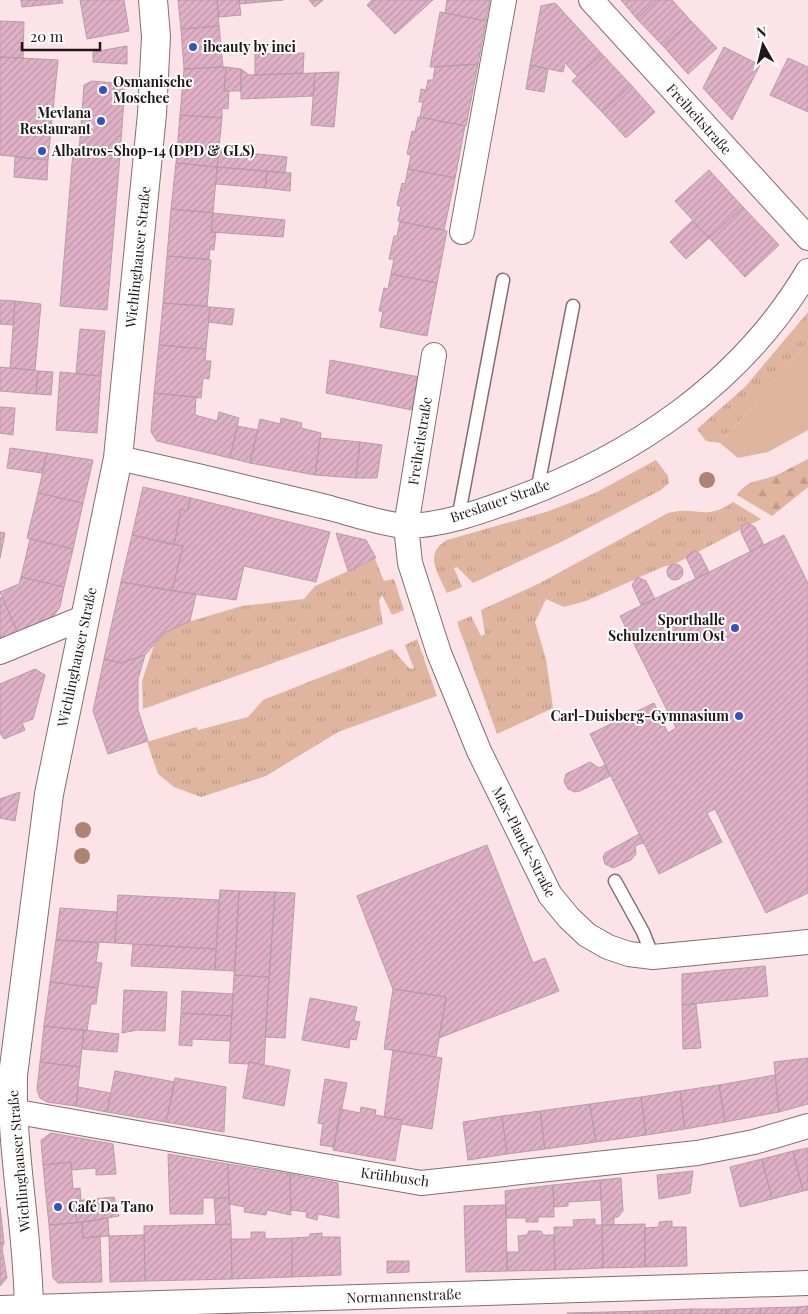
<svg xmlns="http://www.w3.org/2000/svg" width="808" height="1314" font-family="'Playfair Display',serif">
	<defs>
		<pattern id="grass-tufts" width="24" height="20" patternUnits="userSpaceOnUse" patternTransform="scale(1.25)"><rect width="24" height="20" fill="#dfb59f"/><path d="M3 7l-1-3M5 7V3M7 7l1-3M15 17l-1-3M17 17v-4M19 17l1-3" fill="none" stroke="#bf9b88"/></pattern>
		<pattern id="forest-firs" width="22" height="20" patternUnits="userSpaceOnUse" patternTransform="scale(1.25)"><rect width="22" height="20" fill="#dfb59f"/><path d="M5 1l3.5 6h-7zM16 11l3.5 6h-7z" fill="#bf9b88"/></pattern>
		<pattern id="building-hatch" width="6" height="6" patternUnits="userSpaceOnUse" patternTransform="scale(1.25)"><rect width="6" height="6" fill="#dfb0c6"/><path d="M-1 1l2-2M0 6l6-6M5 7l2-2" fill="none" stroke="#bf97a9"/></pattern>
	</defs>
	<rect width="100%" height="100%" fill="#fbe3e7"/>
	<path fill="url(#grass-tufts)" d="M808 312V343L720 443 706 441 697 429 745 387Z
		M656 460 668 476 669 483 661 490 565 540 473 583 457 567 454 568 462 587 447 593C438 573 423 554 447 540L549 511 595 493Z
		M733 502 761 519 673 565 665 566 586 601 564 607 546 599 535 622 546 659 553 708 497 734 457 622 471 616 481 636 485 634 481 610 540 583 668 513C698 505 704 522 733 502Z
		M375 559 384 581 394 579 404 610 392 615 382 595 379 601 383 624 143 709 142 681 154 645 164 632 181 624 242 606 304 599 315 586Z
		M417 639 437 696 338 732 266 776 201 797 174 787 158 774 147 742 196 727 198 730 248 717 263 700 392 649 409 668 414 669 405 645Z"/>
	<path fill="url(#forest-firs)" d="M808 459V487L772 516 737 495C748 478 762 482 779 474 789 469 798 464 808 459Z"/>
	<path fill="#dfb59f" d="M808 343V430L768 452 738 458 720 443Z"/>
	<path fill="url(#building-hatch)" stroke="#b59da8" d="M21 0H62L63 3 22 7Z
		M80 0H124L129 31 87 39Z
		M178 0H217L219 26 181 29Z
		M217 0H239L241 15 219 17Z
		M239 0H283L240 4Z
		M309 0H323L315 7Z
		M372 0H433L395 34 367 5Z
		M447 0H490L486 21 445 13Z
		M621 0H657L637 19Z
		M657 0H672L691 21 663 46 637 19Z
		M555 3 602 54 577 76 565 63 563 72 530 65 541 6Z
		M440 12 486 21 478 64 430 67Z
		M0 21 24 22 23 58 0 57Z
		M691 21 717 48 688 74 663 46Z
		M219 26 223 67 184 69 181 29Z
		M127 46V64L93 62V52Z
		M724 47 760 65 732 120 703 88Z
		M304 53 303 73 255 75V54Z
		M602 54 631 85 602 112 572 81Z
		M0 57 58 60 48 160 0 155Z
		M788 58 808 67V112L770 95Z
		M478 64 466 126 420 117 423 102H419L421 89 426 90 428 80H433L435 67Z
		M530 65 548 69 544 92 526 89Z
		M223 67H226L224 91H229L228 109 222 108V118L180 115 184 69Z
		M226 67 241 69V91H224Z
		M241 69 249 75 315 73 313 96 241 99Z
		M339 72 334 127 311 125 315 73Z
		M92 81 125 84 120 156 79 152 84 85Z
		M631 85 655 112 626 138 602 112Z
		M180 115 222 118 217 167 176 163Z
		M418 117 465 126 455 178 408 169 411 155 407 154 412 131 415 132Z
		M219 150 287 157 285 173 217 167Z
		M73 152 120 156 107 310 60 306Z
		M15 157 48 160 47 180 14 177Z
		M176 163 217 167 213 213 171 209Z
		M217 167 267 171 265 188 216 184Z
		M408 169 455 178 444 230 398 221 401 207 397 205 402 183 405 184Z
		M709 170 743 207 709 238 675 201Z
		M267 171 291 173 290 191 265 188Z
		M743 207 779 245 745 277 709 238Z
		M171 209 213 213 211 232H216L214 250 210 249 209 259 167 256Z
		M213 213 285 220 283 237 211 232Z
		M692 221 709 238 686 259 670 242Z
		M400 222 447 231 437 283 391 274 394 259H389L394 236H397Z
		M167 256 211 260 207 306 163 303Z
		M391 274 437 283 427 336 380 327 383 311H379L384 288 388 289Z
		M0 300 15 301 13 325 0 324Z
		M15 301 41 304 35 370 10 368Z
		M163 303 210 307 206 349 159 345Z
		M210 307 234 309 232 325 208 322Z
		M80 329 105 331 101 376 76 374Z
		M159 345 206 349 205 361H211L209 379 203 378 201 398 154 393Z
		M330 360 419 377 412 410 326 393Z
		M0 367 38 371 36 394 0 391Z
		M38 371 53 372 51 395 36 394Z
		M60 372 101 376 97 433 56 430Z
		M154 393 196 397 195 415 217 421 219 412 239 418 230 458 157 441 151 432Z
		M0 407 15 408 13 435 0 433Z
		M281 418 302 423 301 428 321 433 315 475 250 463 260 419 280 424Z
		M237 426 258 430 250 463 230 458Z
		M320 438 360 442 356 478 315 475Z
		M360 442 382 445 377 478H356Z
		M10 448 47 453 42 473 7 468Z
		M47 453 93 460 83 503 38 493Z
		M143 487 191 498 187 511 181 509 174 545 132 535Z
		M38 493 83 503 73 549 27 538Z
		M191 498 330 532 316 582 244 566 236 600 172 591 183 546 174 545 181 509 187 511Z
		M747 523 755 527 764 545 750 551 741 532 742 525Z
		M0 532 5 533 0 558Z
		M336 533 366 540 376 558 348 571Z
		M132 535 183 546 172 591 121 582Z
		M784 535 808 583V893L766 913 715 809 707 813 722 842 659 874 590 734 654 703 668 733 676 728 620 616Z
		M30 539 73 549 64 587 21 577Z
		M694 550 700 554 709 572 696 579 686 557Z
		M667 572a8 8 0 1 1 16 0a8 8 0 1 1-16 0Z
		M21 577 64 587 60 607 52 618 18 633 0 592 19 584Z
		M637 577 646 581 655 599 641 605 632 585Z
		M121 582 196 594 190 621 164 633 145 655 121 663 104 659Z
		M2 597 18 633 0 641V598Z
		M145 655 138 679V710L148 741 108 754 93 711 104 659 121 663Z
		M35 669 45 675 33 719 22 723 25 730 4 739 0 733V684Z
		M590 762 599 768 605 765 610 776 580 791 575 792 568 789 564 782 566 774Z
		M20 792 15 821 0 818V799Z
		M639 834 643 843 635 846 636 854 631 860 613 868 605 864 603 857 605 853Z
		M487 845 533 963 545 958 559 991 439 1038 446 997 393 989 357 896Z
		M220 890 239 891 235 971 215 970Z
		M239 891 275 892 269 977 234 975Z
		M275 892 295 893 285 1038 265 1037Z
		M118 895 219 900 216 949 115 943Z
		M60 908 117 912 115 943 56 940Z
		M56 940 99 943 96 962 102 963 98 988 50 982Z
		M133 944 216 949 215 970 131 966Z
		M765 966 768 996 682 1005V974Z
		M234 975 269 977 264 1065 249 1062 248 1064 229 1063Z
		M50 982 98 988 96 1004H91L87 1031 44 1026Z
		M393 989 446 997 436 1057 384 1049Z
		M124 990 167 992 165 1031 137 1030 122 1033Z
		M182 991 233 994 232 1016 181 1013Z
		M310 998 357 1007 354 1021 360 1022 356 1040 350 1039 349 1048 302 1040Z
		M696 1004 701 1048 683 1049 682 1005Z
		M181 1013 232 1016 230 1041 192 1039V1046L179 1045Z
		M44 1026 84 1030 80 1067 40 1062Z
		M84 1030 119 1034 117 1052 82 1049Z
		M393 1050 442 1058 432 1129 401 1124 402 1120 384 1117Z
		M808 1058V1104L779 1112 774 1062Z
		M40 1062 80 1067 76 1106 47 1102 40 1098 37 1090Z
		M249 1062 290 1070 284 1106 243 1098Z
		M115 1071 175 1082 166 1122 107 1112Z
		M775 1075 779 1112 725 1122 719 1085Z
		M175 1078 226 1087 224 1132 166 1122Z
		M325 1079 347 1083 334 1147 320 1145 323 1124 318 1123Z
		M719 1085 725 1122 685 1129 680 1091Z
		M78 1087 111 1093 107 1112 76 1106Z
		M680 1091 685 1129 646 1135 641 1097Z
		M641 1097 646 1135 596 1142 590 1104Z
		M590 1104 596 1142 545 1149 540 1111Z
		M361 1107 376 1110 375 1115 402 1120 395 1161 333 1150 340 1109 360 1113Z
		M540 1111 545 1149 507 1154 502 1116Z
		M502 1116 507 1154 468 1160 463 1122Z
		M51 1133 113 1144 116 1174 96 1175V1168L72 1170 71 1162 43 1165 41 1140Z
		M808 1148V1190L803 1191 793 1151Z
		M793 1151 803 1191 772 1199 762 1159Z
		M168 1154 228 1164 229 1198H203V1214H170Z
		M762 1159 772 1199 740 1207 730 1167Z
		M71 1162 73 1189 80 1188 81 1201H74L77 1223 49 1225 43 1165Z
		M228 1164 290 1174 291 1215 267 1210 266 1215 244 1212 245 1207 229 1204Z
		M693 1171 690 1193 659 1199 657 1175Z
		M290 1174 338 1183 339 1218 318 1214 317 1220 306 1217 307 1212 291 1210Z
		M621 1178 623 1211 618 1217H614V1225H602L600 1180Z
		M600 1180 601 1200 568 1202V1206L554 1207 553 1185Z
		M553 1185 554 1217H538V1222H526V1218H506L505 1191Z
		M114 1197 119 1216 77 1223 74 1201Z
		M229 1198 231 1224 216 1225 214 1199Z
		M506 1205 507 1271 466 1272 464 1206Z
		M0 1207 4 1243H0Z
		M108 1218 109 1236 83 1238 82 1222Z
		M595 1219V1225H602L603 1268 555 1270 554 1227H574L573 1220Z
		M672 1221V1227H686L687 1266 645 1267V1228L659 1227V1222Z
		M82 1222 83 1238 100 1236 102 1282 58 1283 53 1278 49 1225Z
		M231 1224 232 1279 145 1281 144 1226Z
		M645 1224V1267L603 1268 602 1225Z
		M529 1231H541L543 1235H554L555 1270 507 1271V1252H519L518 1236 527 1235Z
		M251 1232H265V1239L292 1238V1277L232 1279 231 1239H251Z
		M322 1233V1237H340L341 1275 292 1277V1238L310 1237V1234Z
		M144 1235 145 1281 110 1282 109 1236Z
		M0 1243H4L2 1248 7 1278 0 1286Z
		M387 1261H409V1272L387 1273Z
		M808 1306V1314H797V1307Z
		M797 1307V1314H760L761 1308Z
		M761 1308 760 1314H726V1309Z
		M691 1309V1314H647V1311Z
		M691 1309H726V1314H691Z
		M647 1311V1314H607V1312Z
		M607 1312V1314H567V1313Z"/>
	<g fill="none" stroke-linecap="round" stroke-linejoin="round">
		<g stroke="#866c70" stroke-width="15">
			<path id="service" d="M537 491 573 306
				M458 519 503 280
				M615 881 643 932 653 957"/>
		</g>
		<g stroke="#866c70" stroke-width="26">
			<path id="minor" d="M591 0 808 238
				M462 232 504 0
				M434 355 406 526 410 563 439 653 479 751 550 895 569 918 587 935 608 947 629 954 653 957 808 942
				M118 458C189 473 259 491 330 508 349 513 389 526 407 526 443 525 477 513 510 501 632 457 741 384 808 271
				M0 652 85 617
				M0 1111H12L421 1183 697 1153 754 1142 808 1126
				M0 1308 808 1283"/>
		</g>
		<g stroke="#866c70" stroke-width="30">
			<path id="tertiary" d="M29 1314C29 1234 11 1155 13 1075L49 794 118 458 152 114 156 37 153 0"/>
		</g>
		<use href="#service" stroke="#fff" stroke-width="12"/>
		<use href="#minor" stroke="#fff" stroke-width="24"/>
		<use href="#tertiary" stroke="#fff" stroke-width="28"/>
	</g>
	<g fill="#ad8473">
		<circle cx="707" cy="480" r="8"/>
		<circle cx="83" cy="830" r="8"/>
		<circle cx="82" cy="856" r="8"/>
	</g>
	<g fill="#3353c4" stroke="#fff" stroke-width="2">
		<circle cx="193" cy="47" r="5"/>
		<circle cx="103" cy="90" r="5"/>
		<circle cx="101" cy="121" r="5"/>
		<circle cx="42" cy="151" r="5"/>
		<circle cx="735" cy="628" r="5"/>
		<circle cx="739" cy="716" r="5"/>
		<circle cx="58" cy="1207" r="5"/>
	</g>
	<g text-anchor="middle" stroke-width="4" stroke-linejoin="round" paint-order="stroke">
		<g font-size="14" font-weight="bold" fill="#211718" stroke="#fff" text-anchor="start">
			<text x="203" y="52">ibeauty by inci</text>
			<text x="113" y="87">Osmanische<tspan x="113" dy="16">Moschee</tspan></text>
			<text x="91" y="118" text-anchor="end">Mevlana<tspan x="91" dy="16">Restaurant</tspan></text>
			<text x="52" y="156">Albatros-Shop-14 (DPD &amp; GLS)</text>
			<text x="725" y="625" text-anchor="end">Sporthalle<tspan x="725" dy="16">Schulzentrum Ost</tspan></text>
			<text x="729" y="721" text-anchor="end">Carl-Duisberg-Gymnasium</text>
			<text x="68" y="1212">Café Da Tano</text>
		</g>
		<g font-size="14" fill="#211718" stroke="#fff">
			<text transform="translate(699 119) rotate(48)" y="5">Freiheitstraße</text>
			<text transform="translate(138 257) rotate(-84)" y="5">Wichlinghauser Straße</text>
			<text transform="translate(420 441) rotate(-81)" y="5">Freiheitstraße</text>
			<text transform="translate(500 501) rotate(-19)" y="5">Breslauer Straße</text>
			<text transform="translate(77 657) rotate(-78)" y="5">Wichlinghauser Straße</text>
			<text transform="translate(524 842) rotate(63)" y="5">Max-Planck-Straße</text>
			<text transform="translate(19 1161) rotate(-95)" y="5">Wichlinghauser Straße</text>
			<text transform="translate(395 1177) rotate(8)" y="5">Krühbusch</text>
			<text transform="translate(404 1296) rotate(-2)" y="5">Normannenstraße</text>
		</g>
	</g>
	<g transform="translate(763 45) rotate(352)" stroke="#ffffff" stroke-width="4" paint-order="stroke">
	<path d="M0-4L9 19L0 12L-9 19Z" fill="#211718"/>
	<text y="-8" font-size="14" font-weight="bold" text-anchor="middle" fill="#211718">N</text>
	</g>
	<path d="M22 42v8h78v-8" fill="none" stroke="#211718" stroke-width="2.5"/>
	<text x="30" y="42" font-size="15" fill="#211718" stroke="#ffffff" stroke-width="4" paint-order="stroke">20 m</text>
</svg>
